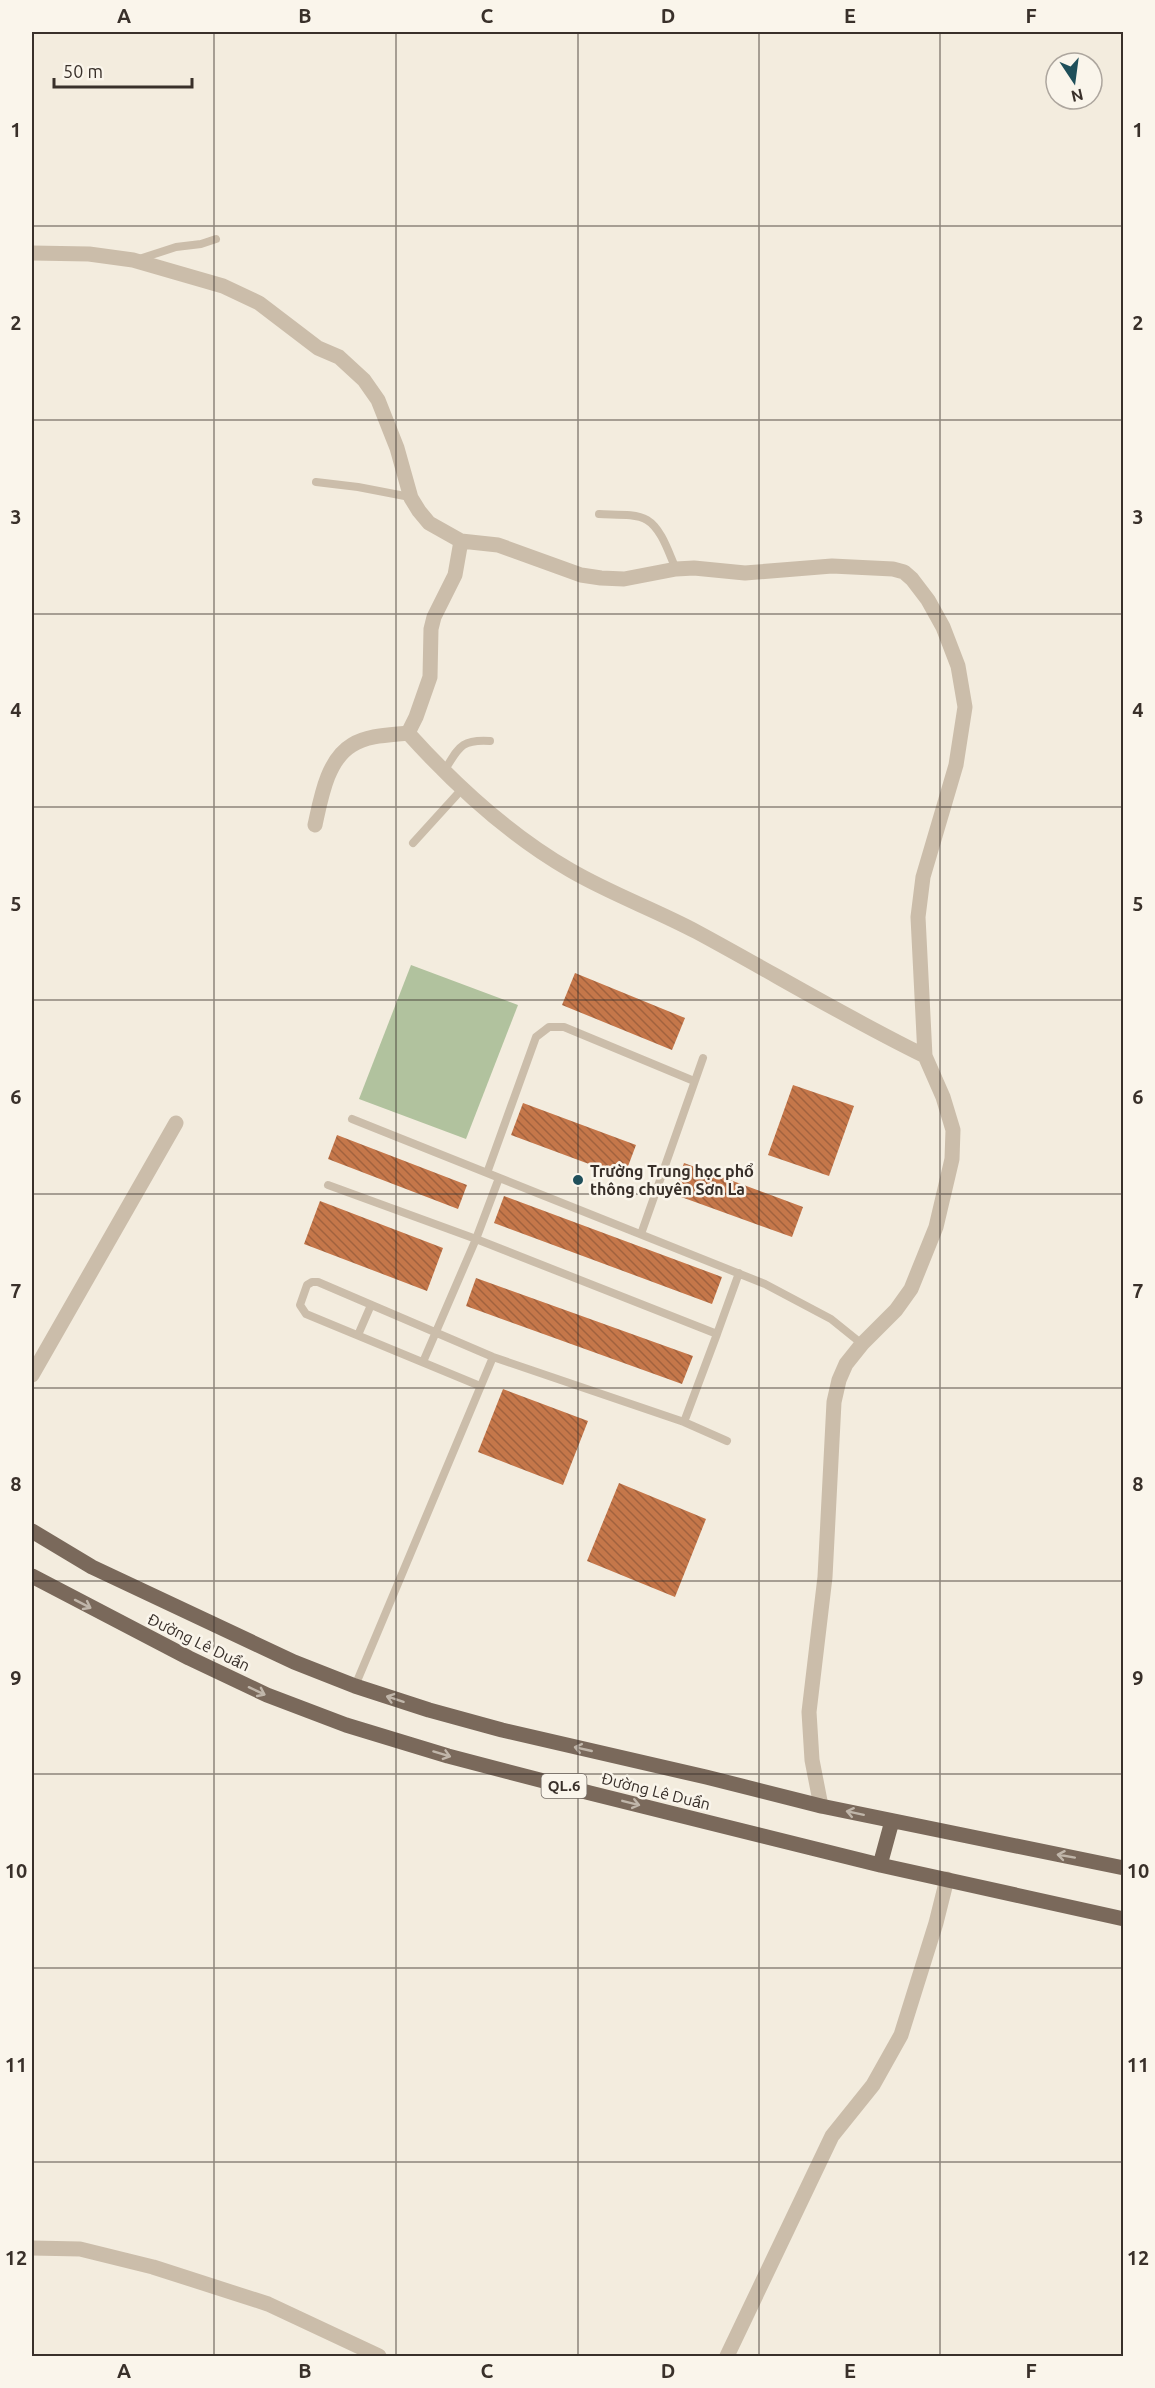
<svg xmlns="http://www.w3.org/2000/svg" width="1155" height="2388" font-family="Ubuntu,sans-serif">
	<defs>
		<pattern id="building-back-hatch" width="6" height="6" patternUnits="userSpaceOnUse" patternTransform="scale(1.5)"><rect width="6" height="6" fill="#c5774a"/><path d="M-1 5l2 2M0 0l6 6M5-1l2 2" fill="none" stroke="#a1623e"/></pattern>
	</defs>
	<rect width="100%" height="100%" fill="#f3ecde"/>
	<path fill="#b1c29e" d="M411 965 518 1005 466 1139 359 1099Z"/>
	<path fill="url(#building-back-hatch)" d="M575 973 685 1018 672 1050 562 1005Z
		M793 1085 854 1106 829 1176 768 1155Z
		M523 1103 636 1145 624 1177 511 1135Z
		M337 1135 467 1185 458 1209 328 1159Z
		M684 1163 803 1207 792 1237 673 1194Z
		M504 1196 722 1277 712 1304 494 1223Z
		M320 1201 443 1248 427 1291 304 1244Z
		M476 1278 693 1356 682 1384 466 1306Z
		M503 1389 588 1421 563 1485 478 1452Z
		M619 1483 706 1519 675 1597 587 1561Z"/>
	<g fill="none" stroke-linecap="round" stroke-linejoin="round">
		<path stroke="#cbbdaa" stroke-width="8" d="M139 259 176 247 201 244 216 239
			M316 482 358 487 410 497
			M599 514C613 515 635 513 647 520 662 529 669 554 676 569
			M444 771C459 748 460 739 490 741
			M413 843 463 788
			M352 1119 765 1284 831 1319 862 1344
			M487 1173 536 1037 549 1027H564L694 1081
			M328 1185 476 1239 717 1334 684 1422
			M641 1234 703 1058
			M717 1334 739 1273
			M358 1335 371 1305
			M423 1362 476 1239 499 1178
			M480 1386 306 1314 300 1305 307 1285 312 1282H318L493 1357 684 1422 727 1441
			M355 1686 493 1357"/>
		<path stroke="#cbbdaa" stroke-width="15" d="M32 253 89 254 133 260 223 286 259 303 318 348 339 357 364 380 378 400 397 448 411 498 419 511 429 523 461 541 498 545 581 575 601 578 624 579 676 569 694 568 745 573 832 566 893 569 904 572 912 579 928 600 943 627 958 666 965 707 956 765 923 877 918 917 925 1056 943 1097 953 1130 952 1159 936 1227 911 1289 896 1310 862 1344 846 1364 839 1380 834 1402 825 1577 809 1712 812 1760 821 1806
			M408 733C455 785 509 835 570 870 611 894 656 910 697 932 773 973 847 1018 925 1056
			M408 733 416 717 430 677 431 629 434 617 455 575 461 541
			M315 825C321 798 327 760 352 745 368 735 390 735 408 733
			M32 1375 176 1123
			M32 2248 80 2249 153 2267 268 2304 379 2356
			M727 2356 832 2136 873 2085 901 2035 936 1923 947 1879"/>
		<path stroke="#7a695b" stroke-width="15" d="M32 1531 92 1567 294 1662 355 1686 429 1710 502 1730 706 1777 821 1806 1124 1868
			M32 1576 189 1658 267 1695 346 1725 448 1756 590 1793 880 1865 1124 1919
			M880 1865 892 1821"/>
	</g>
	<defs><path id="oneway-shaft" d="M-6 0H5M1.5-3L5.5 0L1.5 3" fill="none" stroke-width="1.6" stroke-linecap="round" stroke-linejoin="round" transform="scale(1.5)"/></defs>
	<g stroke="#c0b6aa">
		<use href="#oneway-shaft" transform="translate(83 1604) rotate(27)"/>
		<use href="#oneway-shaft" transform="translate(257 1691) rotate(25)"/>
		<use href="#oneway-shaft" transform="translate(395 1699) rotate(-162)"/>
		<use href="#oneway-shaft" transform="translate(583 1749) rotate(-167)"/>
		<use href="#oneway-shaft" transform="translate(442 1754) rotate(17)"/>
		<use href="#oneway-shaft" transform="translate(631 1803) rotate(14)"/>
		<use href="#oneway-shaft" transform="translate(855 1813) rotate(-168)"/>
		<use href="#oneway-shaft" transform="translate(1066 1856) rotate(-170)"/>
	</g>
	<path fill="none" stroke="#39302a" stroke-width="1.5" stroke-opacity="0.55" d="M214 32V2356M396 32V2356M578 32V2356M759 32V2356M940 32V2356M32 226H1124M32 420H1124M32 614H1124M32 807H1124M32 1000H1124M32 1194H1124M32 1388H1124M32 1581H1124M32 1774H1124M32 1968H1124M32 2162H1124"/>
	<circle fill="#1f4f5a" stroke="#faf5eb" stroke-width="2" cx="578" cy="1180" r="6"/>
	<g text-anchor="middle" stroke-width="5" stroke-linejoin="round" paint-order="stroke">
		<rect fill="#faf5eb" stroke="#736b64" stroke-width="1.5" x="541.5" y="1774" width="45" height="24" rx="4.5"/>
		<g font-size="15" font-weight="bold" fill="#39302a">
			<text x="564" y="1791">QL.6</text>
		</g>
		<g font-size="16" font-weight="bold" fill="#39302a" stroke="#faf5eb" text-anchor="start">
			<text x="590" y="1177">Trường Trung học phổ<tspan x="590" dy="18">thông chuyên Sơn La</tspan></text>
		</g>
		<g font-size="16" fill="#39302a" stroke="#faf5eb">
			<text transform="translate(199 1642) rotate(26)" y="6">Đường Lê Duẩn</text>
			<text transform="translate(656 1791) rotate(14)" y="6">Đường Lê Duẩn</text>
		</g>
	</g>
	<rect width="1155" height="2388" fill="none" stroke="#faf5eb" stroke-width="66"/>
	<g transform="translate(1074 81) rotate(167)"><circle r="28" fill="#faf5eb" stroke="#ada69e" stroke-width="1.5"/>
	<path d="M0-4.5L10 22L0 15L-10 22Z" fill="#1f4f5a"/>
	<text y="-9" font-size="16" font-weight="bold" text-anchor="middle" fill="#39302a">N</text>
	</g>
	<path d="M54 78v9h138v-9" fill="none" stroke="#39302a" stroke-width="3"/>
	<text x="63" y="78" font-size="18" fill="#39302a" stroke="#faf5eb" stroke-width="4.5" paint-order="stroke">50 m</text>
	<rect x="33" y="33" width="1089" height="2322" fill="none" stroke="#39302a" stroke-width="2"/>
	<g font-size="20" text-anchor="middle" font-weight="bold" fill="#39302a">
		<text x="124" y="23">A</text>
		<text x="305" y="23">B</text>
		<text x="487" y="23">C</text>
		<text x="668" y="23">D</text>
		<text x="850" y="23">E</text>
		<text x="1031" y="23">F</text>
		<text x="16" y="137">1</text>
		<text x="1138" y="137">1</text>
		<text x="16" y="330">2</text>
		<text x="1138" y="330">2</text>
		<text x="16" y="524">3</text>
		<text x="1138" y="524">3</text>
		<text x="16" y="717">4</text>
		<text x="1138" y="717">4</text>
		<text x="16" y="911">5</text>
		<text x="1138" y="911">5</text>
		<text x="16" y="1104">6</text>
		<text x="1138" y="1104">6</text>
		<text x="16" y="1298">7</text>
		<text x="1138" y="1298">7</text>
		<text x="16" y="1491">8</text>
		<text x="1138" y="1491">8</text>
		<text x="16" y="1685">9</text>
		<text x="1138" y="1685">9</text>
		<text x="16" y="1878">10</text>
		<text x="1138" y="1878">10</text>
		<text x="16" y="2072">11</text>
		<text x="1138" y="2072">11</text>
		<text x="16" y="2265">12</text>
		<text x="1138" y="2265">12</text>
		<text x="124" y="2378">A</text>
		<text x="305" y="2378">B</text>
		<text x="487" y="2378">C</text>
		<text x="668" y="2378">D</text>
		<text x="850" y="2378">E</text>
		<text x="1031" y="2378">F</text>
	</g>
</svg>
